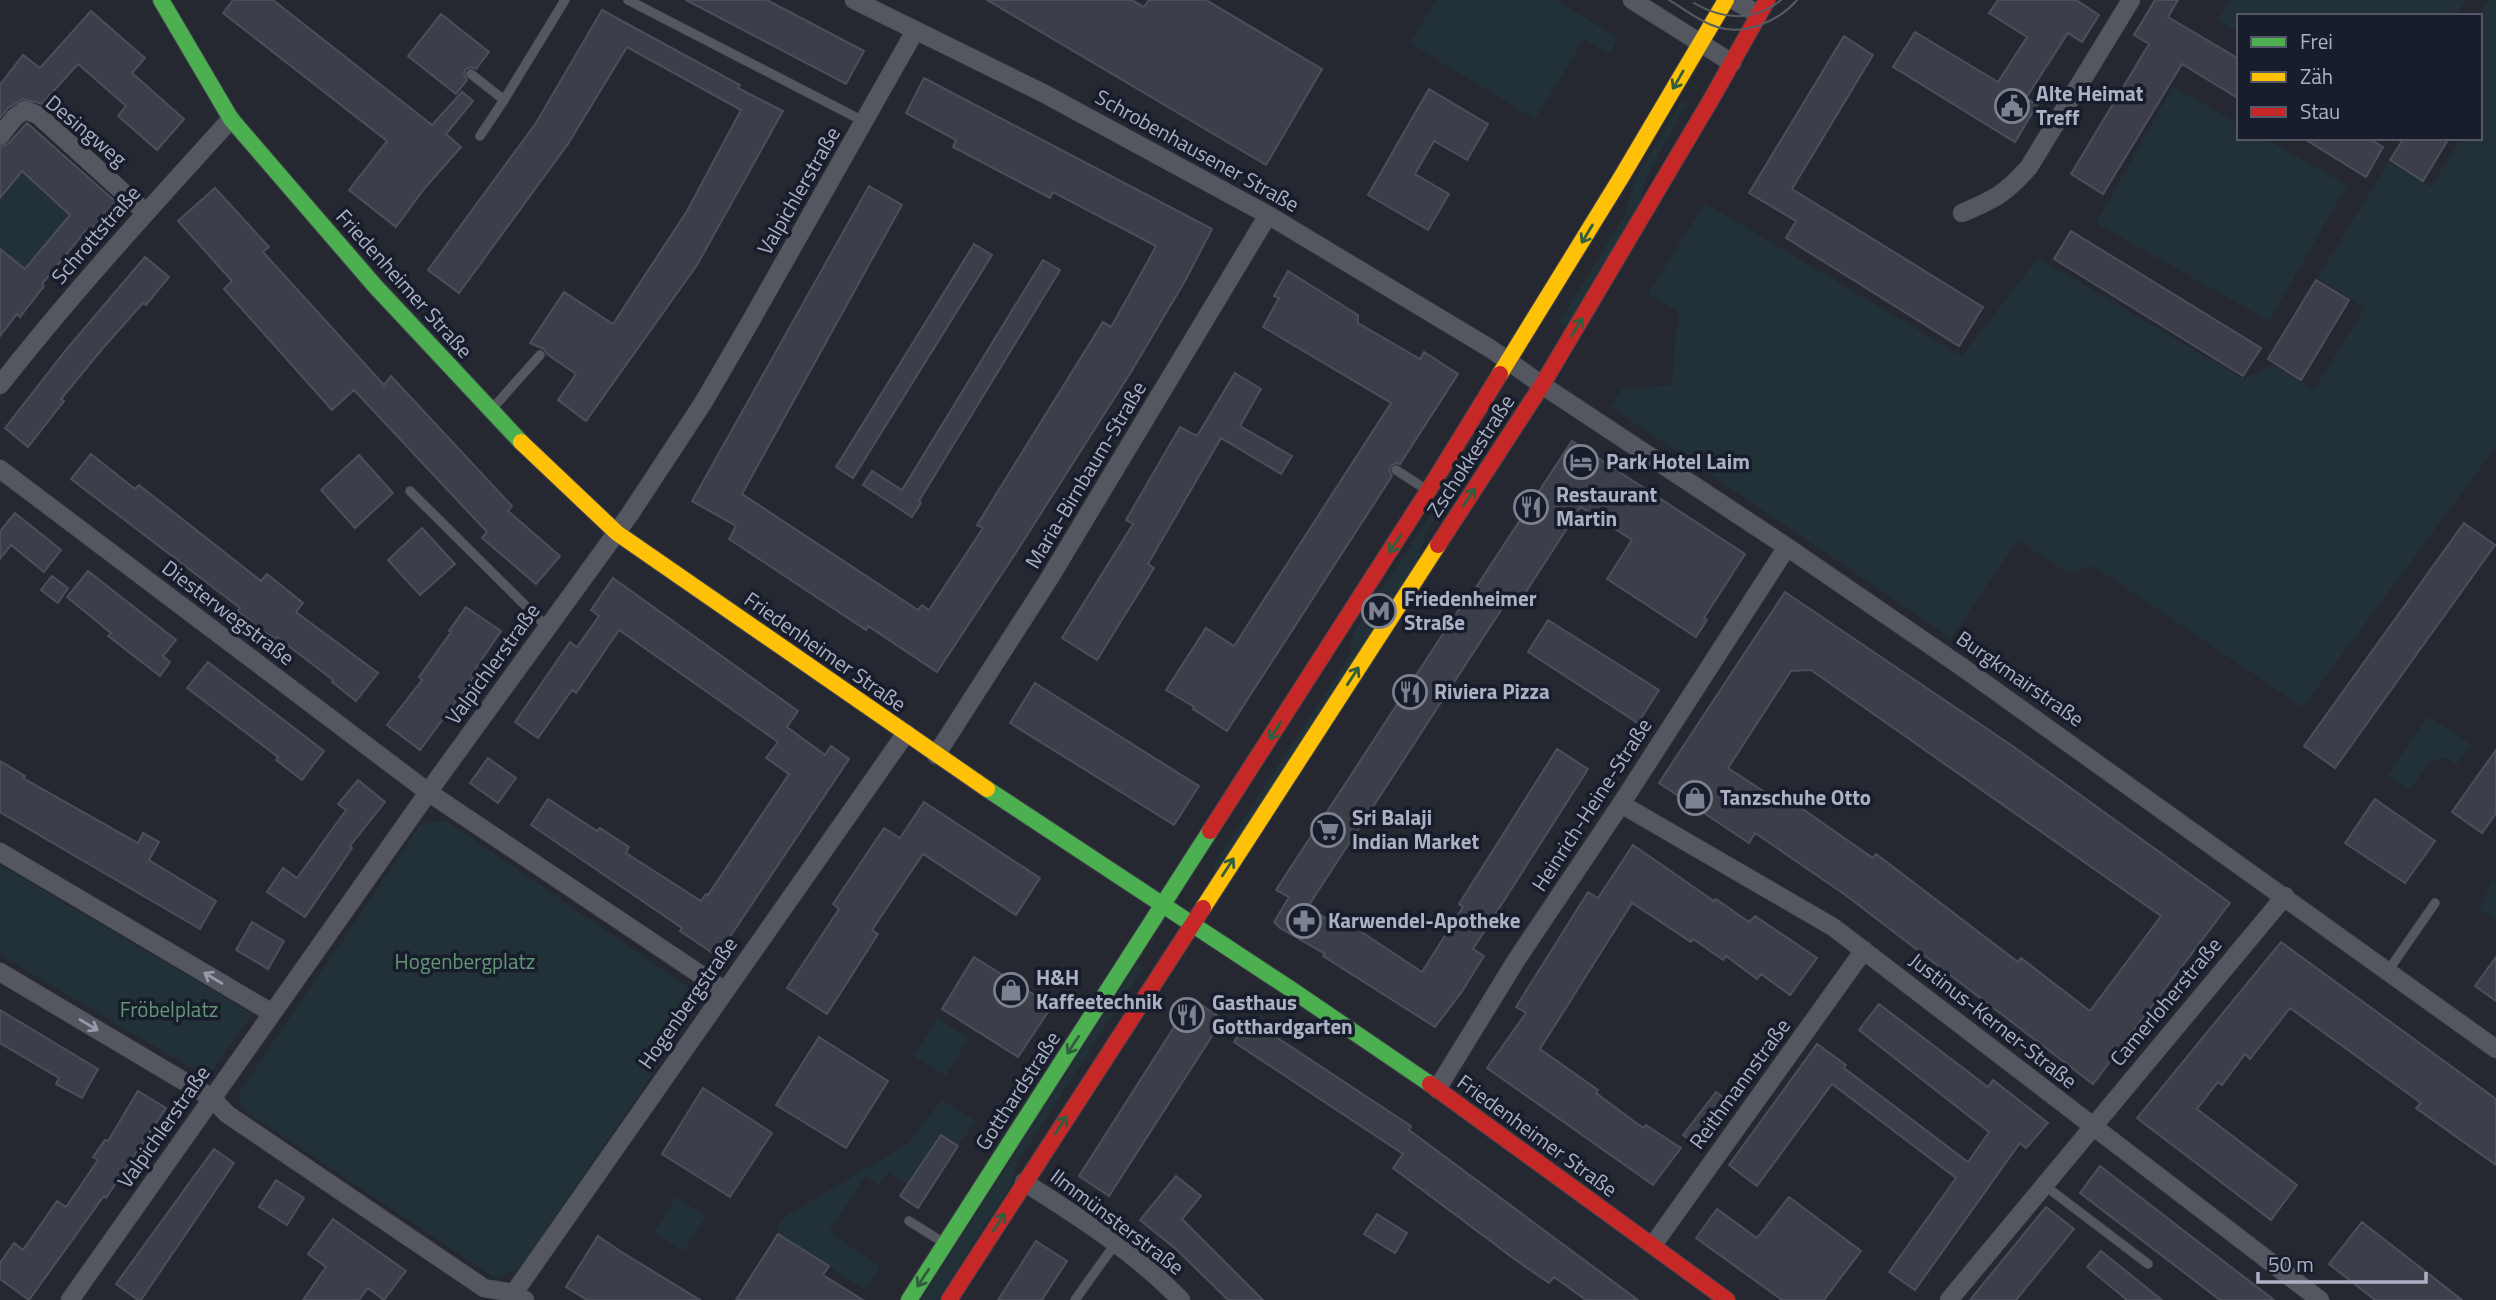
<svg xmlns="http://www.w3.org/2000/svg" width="2496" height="1300" font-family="'Titillium Web',sans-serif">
	<rect width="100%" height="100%" fill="#252831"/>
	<path fill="#223137" d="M1436 0H1556L1618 38 1609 54 1584 39 1535 119 1410 43Z
		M2230 0H2466L2456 16H2239V33L2218 20Z
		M2488 0H2496V447L2303 707 2093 566 2069 574 2018 540 1951 638 1611 407 1622 389 1672 385 1678 312 1648 294 1705 203 1962 356 2038 258 2244 379 2273 365 2314 390 2365 308 2317 278 2389 162 2431 187 2461 138H2480L2479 16Z
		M2173 87 2239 124V138H2264L2347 185 2269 321 2096 223Z
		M1682 100 1687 103 1646 178 1636 215 1567 327 1559 322 1626 213 1635 180Z
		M22 171 70 215 25 269 0 249V198Z
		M1497 414 1501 417 1426 533 1417 562 1217 871 1212 867 1347 660 1354 632Z
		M2428 716 2470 744 2456 765 2444 757 2429 762 2410 790 2388 775Z
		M445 820 688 987 694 1014 519 1269 495 1278 241 1108 239 1093 421 824Z
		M0 865 253 1014 207 1077 0 955Z
		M2492 881 2496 883V918L2479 910Z
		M1137 964 1143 968 1017 1163 1012 1183 937 1300H921Z
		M937 1018 969 1038 946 1076 914 1056Z
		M941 1100 976 1121 958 1146 941 1135 908 1185 888 1172 879 1185 865 1176 829 1232 880 1266 865 1290 778 1234 777 1226 784 1217 909 1143Z
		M676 1197 706 1216 684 1251 654 1233Z"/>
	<path fill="#3c3f49" stroke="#4b4f5a" stroke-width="2" fill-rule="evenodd" d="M233 0H273L432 125 462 92 473 101 446 134 461 147 424 189 396 227 349 190 387 141 223 13Z
		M686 0H767L864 51 846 84Z
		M987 0H1132L1144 7 1149 0H1206L1322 69 1266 165Z
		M1998 0H2076L2099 15 2082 42 2068 33 2026 98 2037 105 2015 142 1893 67 1915 32 1998 82 2027 37 1989 13Z
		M2155 0H2178L2168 17 2239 59V99L2182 64 2103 194 2071 174 2149 44 2134 35Z
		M602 10 740 85 738 88 783 111 697 265 586 421 558 400 576 374 547 354 544 349 530 343 564 292 613 324 687 211 741 110 627 47 568 144 459 293 428 270 536 123Z
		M91 11 145 58 132 73 184 119 157 150 118 116 126 106 78 64 42 104 23 99 8 108 0 118V85L23 55 40 68Z
		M441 14 489 52 476 69 471 67 466 69 464 74 467 80 456 94 408 56Z
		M1844 36 1873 55 1792 189 1983 307 1959 346 1786 238 1796 221 1749 193Z
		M924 78 1212 229 1185 281 1131 372 1017 551 937 672 868 626 866 630 729 539 736 526 692 501 869 186 902 205 742 494 918 610 922 605 929 610 983 528 977 525 1103 322 1111 327 1148 261 1156 246 1053 192 1050 198 953 147 956 140 906 113Z
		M1429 89 1488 124 1467 160 1434 141 1415 174 1449 194 1428 230 1368 195Z
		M27 123 116 202 90 231 87 229 42 284 44 286 20 317 17 314 0 336V249L25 269 70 215 22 171 0 198V147L8 144Z
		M2303 138H2368L2383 147 2366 177Z
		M2404 138H2449L2423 181 2390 160Z
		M215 188 269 247 263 252 384 385 391 376 512 506 508 511 560 556 536 584 482 538 487 532 354 390 332 410 224 289 232 281 178 221Z
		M2071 231 2261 348 2243 376 2054 259Z
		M974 244 992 255 853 478 836 467Z
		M145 257 169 277 146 305 143 303 103 348 61 399 64 401 28 447 5 428 66 350Z
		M1043 260 1060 270 919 501 921 503 912 517 863 485 872 471 902 490Z
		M1288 271 1358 315V323L1420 359 1424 352 1458 374 1400 464 1396 463 1391 466 1389 470 1392 476 1227 731 1193 709 1194 707 1166 690 1206 628 1234 646 1391 403 1263 327 1279 298 1274 296Z
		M2316 280 2349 300 2301 380 2268 359Z
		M1235 373 1261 389 1240 426 1292 456 1281 474 1221 438 1148 564 1154 568 1097 660 1062 638 1133 524 1126 520 1180 427 1197 436Z
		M1572 441 1745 554 1704 618 1707 620 1696 637 1607 579 1632 540 1581 507 1516 607 1507 601 1307 908 1344 928 1348 923 1422 972 1463 907 1459 904 1557 749 1588 769 1473 949 1484 956 1461 993 1435 1027 1323 956 1325 954 1280 928 1274 922 1289 897 1276 890 1469 594 1471 595Z
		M91 454 135 489 139 485 261 581 267 574 303 603 296 612 378 673 356 701 332 682 333 680 277 637 275 639 263 631 238 611 240 608 71 479Z
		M359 455 393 493 355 528 321 490Z
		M15 513 61 550 44 572 11 545 0 559V531Z
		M2464 523 2495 545 2335 768 2304 746Z
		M422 528 455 564 420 595 388 560Z
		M88 571 176 640 163 656 170 662 160 676 108 636 111 633 67 597Z
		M52 576 68 588 58 603 41 590Z
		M613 578 798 711 787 727 825 755 831 746 849 759 717 956 680 931 682 928 531 825 548 799 597 831 600 828 629 847 626 853 701 901 706 894 708 895 789 774 766 758 778 742 619 630 576 693 572 690 538 738 515 722 570 642 577 647 599 616 591 610Z
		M1785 592 2011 745 2230 903 2093 1084 1844 894 1755 833 1749 843 1659 783ZM1811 670 2161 916 2090 1011 2021 958 2018 962 1876 854 1873 858 1781 794 1777 800 1728 768 1791 671Z
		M466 607 501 631 472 674 475 676 420 750 387 725 422 680 419 677 451 632 449 631Z
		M1548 620 1659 690 1638 723 1528 652Z
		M208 662 324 751 302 780 276 760 278 757 187 688Z
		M1035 683 1199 786 1174 825 1010 723Z
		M2496 750V813L2482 833 2452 812Z
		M488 758 516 778 498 803 470 783Z
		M0 761 25 776 23 778 138 843 143 833 159 842 149 860 216 901 200 929 0 812Z
		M358 780 385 802 350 846 352 848 305 917 267 892 283 868 297 878 346 810 338 804Z
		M2375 799 2435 841 2405 883 2345 843Z
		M924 802 1040 878 1016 915 923 854 872 930 878 934 827 1014 787 988 839 909 833 904 884 828 900 838Z
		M1633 845 1714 901 1716 899 1749 922 1755 916 1817 958 1790 995 1761 974 1757 979 1726 956 1723 960 1693 939 1691 942 1632 903 1540 1049 1598 1090 1596 1093 1643 1128 1646 1125 1681 1148 1653 1185 1487 1068 1526 1013 1516 1007 1588 892 1598 898Z
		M252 922 284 941 268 969 236 950Z
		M2281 942 2496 1099V1165L2416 1108 2421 1103 2290 1008 2250 1059 2245 1054 2222 1085 2218 1082 2197 1109 2297 1185 2271 1220 2137 1118Z
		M974 957 1052 1006 1018 1057 942 1009Z
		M2496 957V1001L2475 986Z
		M1192 999 1223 1019 1109 1196 1079 1176Z
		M1879 1004 1988 1087 1993 1080 2048 1123 2026 1148 2020 1143 1915 1290 1889 1272 1956 1178 1832 1084 1757 1186 1729 1165 1817 1044 1846 1065 1844 1068 1968 1162 1989 1132 1859 1030Z
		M0 1010 98 1069 82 1098 56 1084 59 1078 0 1043Z
		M1249 1019 1411 1126 1409 1130 1638 1300H1586L1554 1277 1549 1283 1517 1261 1393 1168 1403 1154 1234 1042Z
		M819 1037 888 1081 846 1148 776 1105Z
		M703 1088 772 1133 730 1197 662 1154Z
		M138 1091 166 1108 106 1198 104 1196 29 1300 0 1279V1263L14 1243 23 1250 57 1201 66 1207 98 1160 93 1157 105 1140 108 1141Z
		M1716 1092 1732 1104 1700 1148 1683 1135Z
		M941 1135 958 1146 918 1208 900 1196Z
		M214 1149 234 1163 141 1300H138L116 1284Z
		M2100 1166 2179 1227 2274 1300H2220L2080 1193Z
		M1176 1176 1201 1196 1182 1219 1263 1300H1228L1177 1250 1140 1220Z
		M276 1180 304 1198 287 1225 259 1207Z
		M1789 1197 1861 1251 1824 1300H1782L1696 1238 1717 1209 1757 1238Z
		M2046 1207 2074 1229 2016 1300H1970Z
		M1377 1214 1407 1233 1395 1253 1364 1234Z
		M333 1219 406 1271 384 1300 368 1288 359 1300H303L326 1267 308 1254Z
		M2362 1222 2462 1300H2375L2329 1264Z
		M778 1234 829 1266 823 1275 863 1300H736Z
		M598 1236 620 1251 700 1300H587L566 1287Z
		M1036 1241 1067 1261 1042 1300H998Z
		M2101 1251 2162 1300H2127L2087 1267Z"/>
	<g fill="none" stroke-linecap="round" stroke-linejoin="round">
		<g stroke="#41434b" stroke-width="10">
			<path id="lane" d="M628 0 865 122
				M471 74 504 100 565 0
				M480 136 504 100
				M492 409 540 355
				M1396 470 1427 490
				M410 491 548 628
				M2388 971 2435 903
				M2044 1185 2148 1264
				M909 1221 944 1243
				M1075 1300 1115 1244"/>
		</g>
		<g stroke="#41434b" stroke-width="19">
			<path id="street" d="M854 0 1043 93 1268 215 1491 349 1542 385 1787 547 1962 667 2496 1049
				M1632 0 1732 63
				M1733 0 1758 14
				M0 136 15 117 25 110 38 115 145 212
				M1962 213C1995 199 2005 194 2029 167L2131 0
				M0 385C73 292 152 206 231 119
				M0 469 428 792 725 991
				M936 755 1049 579 1268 215
				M1621 804 1833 927 2320 1300
				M0 852 272 1013
				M0 972 212 1098 227 1114 484 1288 514 1293 525 1300
				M1437 1089 1517 959 1621 804 1787 547
				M1024 1182C1079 1217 1136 1253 1181 1300
				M1653 1245 1864 950
				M70 1300 439 777 630 514 703 403 749 324 915 31
				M509 1300 906 733
				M1949 1300 2285 896"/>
		</g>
		<g stroke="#41434b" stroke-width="18">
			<path id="fast" d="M161 0 231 119 375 286 521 442
				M987 789 1292 990 1430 1084
				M909 1300 1210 831"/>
		</g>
		<g stroke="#41434b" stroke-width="18">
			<path id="slow" d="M1500 374 1622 176 1726 0
				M521 442 617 533 987 789
				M1203 908 1438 545"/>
		</g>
		<g stroke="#41434b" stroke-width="18">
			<path id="jam" d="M1438 545 1542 385 1712 98 1767 0
				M1210 831 1428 491 1500 374
				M1430 1084 1727 1300
				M949 1300 1203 908"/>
		</g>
		<use href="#lane" stroke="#545660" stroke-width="9"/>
		<use href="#street" stroke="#545660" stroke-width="18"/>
		<use href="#fast" stroke="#4caf50" stroke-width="16"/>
		<use href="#slow" stroke="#ffc107" stroke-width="16"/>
		<use href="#jam" stroke="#c62828" stroke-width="16"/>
		<path stroke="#585b63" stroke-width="2" d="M1669 0C1684 9 1700 22 1717 27 1745 36 1779 21 1797 0
			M1694 3C1723 20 1754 22 1781 0"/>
	</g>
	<defs><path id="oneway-shaft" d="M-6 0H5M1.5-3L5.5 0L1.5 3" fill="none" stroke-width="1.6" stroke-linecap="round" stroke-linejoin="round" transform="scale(1.75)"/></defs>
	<g stroke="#2f5f3c">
		<use href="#oneway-shaft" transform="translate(1678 80) rotate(120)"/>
		<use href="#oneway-shaft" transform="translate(1587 234) rotate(121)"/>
		<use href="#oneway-shaft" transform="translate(1577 327) rotate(-59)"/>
		<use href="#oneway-shaft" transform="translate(1469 497) rotate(-57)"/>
		<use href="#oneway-shaft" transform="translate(1395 544) rotate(123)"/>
		<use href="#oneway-shaft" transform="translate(1353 676) rotate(-57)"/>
		<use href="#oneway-shaft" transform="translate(1275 731) rotate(122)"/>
		<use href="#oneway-shaft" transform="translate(1228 867) rotate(-57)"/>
		<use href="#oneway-shaft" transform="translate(1073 1045) rotate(123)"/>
		<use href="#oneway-shaft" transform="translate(1061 1125) rotate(-57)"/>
		<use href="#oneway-shaft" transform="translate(999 1222) rotate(-57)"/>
		<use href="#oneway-shaft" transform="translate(923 1278) rotate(123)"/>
	</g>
	<g stroke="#969bac">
		<use href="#oneway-shaft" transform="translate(213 978) rotate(-149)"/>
		<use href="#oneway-shaft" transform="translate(89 1025) rotate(31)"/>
	</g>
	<defs>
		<g id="civic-ring" transform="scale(1.75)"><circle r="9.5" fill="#181d2c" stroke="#7d8291" stroke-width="1.5"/><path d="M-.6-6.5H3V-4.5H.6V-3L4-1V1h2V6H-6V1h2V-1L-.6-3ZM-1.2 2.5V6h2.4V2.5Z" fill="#7d8291"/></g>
		<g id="hotel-ring" transform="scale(1.75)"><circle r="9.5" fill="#181d2c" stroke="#7d8291" stroke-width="1.5"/><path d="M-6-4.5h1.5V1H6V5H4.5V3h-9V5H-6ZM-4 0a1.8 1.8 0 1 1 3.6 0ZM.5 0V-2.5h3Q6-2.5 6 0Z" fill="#7d8291"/></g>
		<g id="restaurant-ring" transform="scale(1.75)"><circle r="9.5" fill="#181d2c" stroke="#7d8291" stroke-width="1.5"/><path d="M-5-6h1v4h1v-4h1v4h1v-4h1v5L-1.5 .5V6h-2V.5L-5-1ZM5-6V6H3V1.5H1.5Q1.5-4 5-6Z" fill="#7d8291"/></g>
		<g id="metro-ring" transform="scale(1.75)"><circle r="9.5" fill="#181d2c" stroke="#7d8291" stroke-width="1.5"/><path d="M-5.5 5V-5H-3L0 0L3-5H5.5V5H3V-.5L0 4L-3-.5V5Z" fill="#7d8291"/></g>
		<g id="shop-ring" transform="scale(1.75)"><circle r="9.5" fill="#181d2c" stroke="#7d8291" stroke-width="1.5"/><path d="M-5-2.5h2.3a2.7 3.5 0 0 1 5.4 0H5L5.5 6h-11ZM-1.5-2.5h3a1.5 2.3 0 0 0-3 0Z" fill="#7d8291"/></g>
		<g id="supermarket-ring" transform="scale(1.75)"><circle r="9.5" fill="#181d2c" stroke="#7d8291" stroke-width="1.5"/><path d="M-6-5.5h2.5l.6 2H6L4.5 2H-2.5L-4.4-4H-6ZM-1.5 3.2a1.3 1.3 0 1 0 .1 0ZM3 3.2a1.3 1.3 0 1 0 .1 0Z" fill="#7d8291"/></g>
		<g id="pharmacy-ring" transform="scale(1.75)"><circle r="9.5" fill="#181d2c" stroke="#7d8291" stroke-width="1.5"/><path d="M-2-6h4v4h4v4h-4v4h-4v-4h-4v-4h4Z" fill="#7d8291"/></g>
	</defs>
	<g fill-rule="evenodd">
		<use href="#civic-ring" x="2012" y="106"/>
		<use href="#hotel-ring" x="1581" y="462"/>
		<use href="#restaurant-ring" x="1531" y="507"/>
		<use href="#metro-ring" x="1379" y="611"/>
		<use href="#restaurant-ring" x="1410" y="692"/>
		<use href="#shop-ring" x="1695" y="798"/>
		<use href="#supermarket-ring" x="1328" y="830"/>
		<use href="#pharmacy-ring" x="1304" y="921"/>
		<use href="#shop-ring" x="1011" y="990"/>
		<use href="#restaurant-ring" x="1187" y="1015"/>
	</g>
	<g text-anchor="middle" stroke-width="7" stroke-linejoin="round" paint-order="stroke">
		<g font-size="21" font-weight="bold" fill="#acb2c5" stroke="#181d2c" text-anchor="start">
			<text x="2036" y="101">Alte Heimat<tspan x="2036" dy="24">Treff</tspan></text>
			<text x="1606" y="469">Park Hotel Laim</text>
			<text x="1556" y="502">Restaurant<tspan x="1556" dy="24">Martin</tspan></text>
			<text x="1404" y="606">Friedenheimer<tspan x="1404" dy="24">Straße</tspan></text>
			<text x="1434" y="699">Riviera Pizza</text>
			<text x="1720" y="805">Tanzschuhe Otto</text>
			<text x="1352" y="825">Sri Balaji<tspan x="1352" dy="24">Indian Market</tspan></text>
			<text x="1328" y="928">Karwendel-Apotheke</text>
			<text x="1036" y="985">H&amp;H<tspan x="1036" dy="24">Kaffeetechnik</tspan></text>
			<text x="1212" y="1010">Gasthaus<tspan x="1212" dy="24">Gotthardgarten</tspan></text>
		</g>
		<g font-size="21" fill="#acb2c5" stroke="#181d2c">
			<text transform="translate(86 131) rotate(40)" y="7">Desingweg</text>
			<text transform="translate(1197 151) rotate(29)" y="7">Schrobenhausener Straße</text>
			<text transform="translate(799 191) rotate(-60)" y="7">Valpichlerstraße</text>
			<text transform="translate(96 235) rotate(-49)" y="7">Schrottstraße</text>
			<text transform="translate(404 284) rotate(48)" y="7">Friedenheimer Straße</text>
			<text transform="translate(1471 456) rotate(-57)" y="7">Zschokkestraße</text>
			<text transform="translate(1086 475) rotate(-59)" y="7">Maria-Birnbaum-Straße</text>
			<text transform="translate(228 613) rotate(37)" y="7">Diesterwegstraße</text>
			<text transform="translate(825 652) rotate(35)" y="7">Friedenheimer Straße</text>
			<text transform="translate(493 664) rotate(-54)" y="7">Valpichlerstraße</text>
			<text transform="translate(2020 679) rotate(35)" y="7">Burgkmairstraße</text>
			<text transform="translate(1592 805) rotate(-57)" y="7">Heinrich-Heine-Straße</text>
			<text transform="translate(2166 1002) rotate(-50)" y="7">Camerloherstraße</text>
			<text transform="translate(688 1003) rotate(-55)" y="7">Hogenbergstraße</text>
			<text transform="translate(1993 1021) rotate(38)" y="7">Justinus-Kerner-Straße</text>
			<text transform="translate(1740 1084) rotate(-54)" y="7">Reithmannstraße</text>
			<text transform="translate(1018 1091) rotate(-57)" y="7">Gotthardstraße</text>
			<text transform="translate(164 1127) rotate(-55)" y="7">Valpichlerstraße</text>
			<text transform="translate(1537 1136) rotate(36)" y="7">Friedenheimer Straße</text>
			<text transform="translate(1117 1222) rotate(37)" y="7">Ilmmünsterstraße</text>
		</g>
		<g font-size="21" fill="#639677" stroke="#181d2c">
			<text x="465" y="969">Hogenbergplatz</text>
			<text x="169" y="1017">Fröbelplatz</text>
		</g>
	</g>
	<rect x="2237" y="14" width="245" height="126" fill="#181d2c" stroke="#535969" stroke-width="2"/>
	<rect x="2251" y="37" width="35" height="10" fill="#4caf50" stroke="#535969" stroke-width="2"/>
	<text x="2300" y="49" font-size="21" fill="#acb2c5">Frei</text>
	<rect x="2251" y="72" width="35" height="10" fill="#ffc107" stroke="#535969" stroke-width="2"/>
	<text x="2300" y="84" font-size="21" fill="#acb2c5">Zäh</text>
	<rect x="2251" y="107" width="35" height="10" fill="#c62828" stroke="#535969" stroke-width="2"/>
	<text x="2300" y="119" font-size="21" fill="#acb2c5">Stau</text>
	<path d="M2258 1272v10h168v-10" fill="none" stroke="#acb2c5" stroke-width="3.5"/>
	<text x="2268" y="1272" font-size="21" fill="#acb2c5" stroke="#181d2c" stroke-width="5" paint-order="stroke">50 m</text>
</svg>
